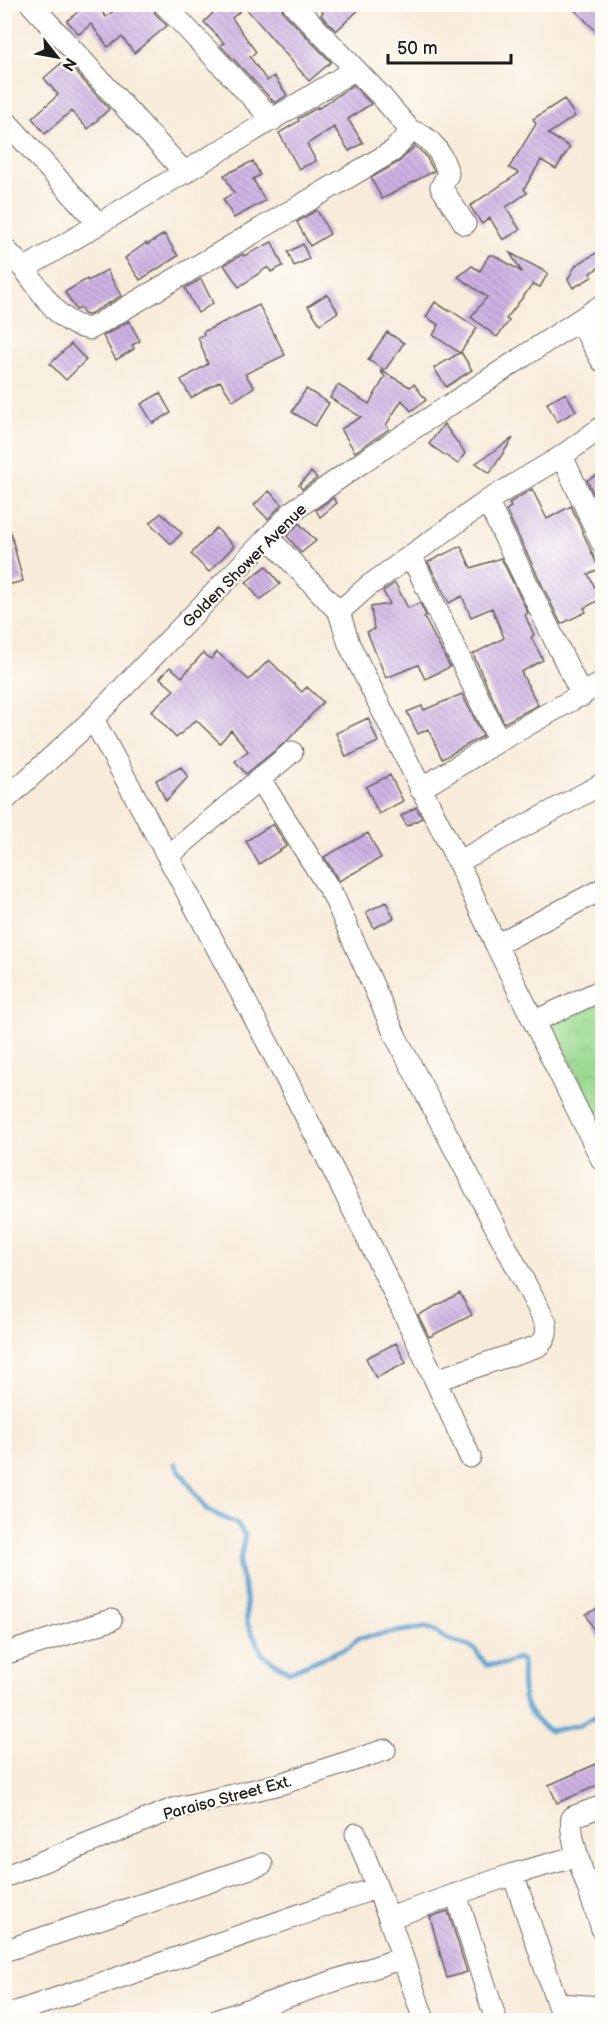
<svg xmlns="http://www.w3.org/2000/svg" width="607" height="2025" font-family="'Balsamiq Sans',sans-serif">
	<defs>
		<pattern id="park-crowns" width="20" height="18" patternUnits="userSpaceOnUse" patternTransform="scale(1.5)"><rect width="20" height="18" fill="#9bdc92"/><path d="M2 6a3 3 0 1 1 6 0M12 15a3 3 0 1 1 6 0" fill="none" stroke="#85bc7d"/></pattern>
		<pattern id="building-back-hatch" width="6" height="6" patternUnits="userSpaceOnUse" patternTransform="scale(1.5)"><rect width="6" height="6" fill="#cdb1e3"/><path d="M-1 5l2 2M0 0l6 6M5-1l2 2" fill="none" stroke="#af98c2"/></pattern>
	</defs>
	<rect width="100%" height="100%" fill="#fdfcf7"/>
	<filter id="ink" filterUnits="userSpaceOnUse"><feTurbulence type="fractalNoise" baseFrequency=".0167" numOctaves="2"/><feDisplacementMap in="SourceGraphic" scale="12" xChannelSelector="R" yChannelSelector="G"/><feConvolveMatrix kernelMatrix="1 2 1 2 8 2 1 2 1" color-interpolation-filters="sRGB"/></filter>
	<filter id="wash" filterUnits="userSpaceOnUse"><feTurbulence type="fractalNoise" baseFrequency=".008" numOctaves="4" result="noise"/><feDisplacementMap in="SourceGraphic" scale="24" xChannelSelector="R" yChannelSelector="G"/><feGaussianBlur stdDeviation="1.35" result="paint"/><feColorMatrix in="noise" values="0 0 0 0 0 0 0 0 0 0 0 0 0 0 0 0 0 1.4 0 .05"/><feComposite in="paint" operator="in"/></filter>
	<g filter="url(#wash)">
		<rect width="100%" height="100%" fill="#f8ebd9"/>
		<path fill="url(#park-crowns)" stroke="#5c7c57" stroke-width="1.5" d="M602 997V1110L597 1113 551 1022Z"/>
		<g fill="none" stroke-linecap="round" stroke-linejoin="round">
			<path stroke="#5ba3d2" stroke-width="5" d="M175 1464 207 1510 237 1524 245 1535 239 1566 246 1595 247 1623 263 1655 289 1672 349 1647 359 1638 426 1627C437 1630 438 1635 447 1639 471 1649 470 1640 486 1665L505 1664 517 1658 523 1661C521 1691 521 1714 550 1731L580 1725 602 1713"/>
		</g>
		<g id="blocks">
			<path fill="url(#building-back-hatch)" d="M87 4H95L106 17 122 4H152L155 13 167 26 134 53 122 37 108 47 91 24 79 34 67 21Z
				M222 4H280L284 13 331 62 309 81 245 7 232 18 256 52 250 57 267 81 274 76 287 95 275 103 220 45 224 43 204 22Z
				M316 4H365L336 31 321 15 323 12Z
				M569 4H603V24L596 31Z
				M65 60 109 109 88 129 71 111 45 134 32 118 58 95 44 78Z
				M353 85 371 104 348 119 363 143 349 151 334 127 307 144 316 161 299 169 279 133 299 121 298 119 318 107 319 108Z
				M564 99 575 116 548 134 570 147 556 169 541 160 524 189 527 193 506 207 520 230 503 240 490 218 482 224 470 206 519 173 509 168 536 124 533 119Z
				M415 146 425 155 434 171 382 199 371 178 399 162Z
				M253 161 260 175 253 179 265 201 234 218 223 199 234 193 224 175Z
				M317 210 330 234 310 246 297 222Z
				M164 234 178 256 140 280 125 258 146 243 147 245Z
				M272 242 283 266 271 272 268 267 239 287 224 265 243 254 244 256Z
				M303 244 309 259 294 266 288 252Z
				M603 249V265L590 273 592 277 573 288 568 279 576 265Z
				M510 253 548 273 540 287 533 284 506 319 509 321 497 337 471 317 487 297 458 277 472 266 480 271 489 255H494L522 272Z
				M107 270 121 296 88 315 84 314 81 308 76 310 65 292 87 279 88 281Z
				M201 279 213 303 198 313 185 288Z
				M327 294 338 312 320 324 308 306Z
				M435 302 449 311 450 310 477 328 460 353 433 335 439 325 426 317Z
				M259 305 285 355 245 374 254 387 233 401 220 381 191 398 181 380 208 364 198 337 204 335 203 332Z
				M129 321 140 341 132 345 134 349 116 360 103 336Z
				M387 332 404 343 385 370 368 360Z
				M71 344 86 360 66 380 50 364Z
				M461 352 472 370 446 387 434 368Z
				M380 370 410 387 414 384 426 400 411 411 402 400 386 425 389 429 355 452 341 429 361 417 330 398 338 385 369 404 385 377Z
				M306 389 329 403 315 426 292 412Z
				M160 393 171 413 153 423 141 404Z
				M566 393 576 411 557 422 547 403Z
				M444 424 465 453 458 464 429 444Z
				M513 438 490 473 476 463Z
				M311 472 317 478 302 489 299 485Z
				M603 472V514L587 480Z
				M532 489 547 519 571 506 599 569 588 574 601 599 584 608 586 612 561 624 506 510 511 507 509 503Z
				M269 491 282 504 268 519 254 505Z
				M333 498 337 503 320 517 316 510Z
				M161 513 182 533 171 544 150 523Z
				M299 523 316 541 301 553 287 536Z
				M9 526 23 581 4 586V527Z
				M216 528 234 546 209 572 191 554Z
				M461 546 471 568 501 558 528 613 525 615 534 635 531 637 543 660 521 672 538 705 504 723 473 654 504 638 492 608 471 617 462 596 449 603 428 562Z
				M266 566 280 584 260 600 246 582Z
				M395 583 408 608 420 603 426 616 424 617 450 667 425 679 418 665 386 678 367 632 374 629 371 607 390 604 383 591Z
				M217 652 249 680 269 660 302 692 307 687 323 702 288 740 246 774 235 761 248 751 231 730 220 743 196 720 176 738 151 711 174 690 160 678 170 667 182 677 203 653 211 659Z
				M462 694 483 736 442 759 428 729 418 734 407 712 422 706 424 710Z
				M368 718 378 742 346 757 336 733Z
				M181 767 188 777 166 801 156 780Z
				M390 775 403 801 379 814 366 787Z
				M416 807 422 818 407 826 401 816Z
				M273 824 287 846 259 864 246 841Z
				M368 833 381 858 339 881 324 857Z
				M386 902 394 918 374 928 366 912Z
				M460 1293 472 1315 429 1337 418 1315Z
				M396 1343 406 1363 376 1378 366 1358Z
				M603 1606V1648L586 1614Z
				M603 1761V1783L557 1803 549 1785Z
				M448 1911 467 1972 447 1978 430 1917Z"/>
		</g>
	</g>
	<g filter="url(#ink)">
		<use href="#blocks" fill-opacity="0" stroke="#69645e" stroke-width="1.5"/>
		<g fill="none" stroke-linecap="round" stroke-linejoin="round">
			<g stroke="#69645e" stroke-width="23">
				<path id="minor" d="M31 4 185 173
					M164 4 273 120
					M4 119 98 223
					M411 131C431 135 443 155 448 174L441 187 465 224
					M4 248C11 255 18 262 24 269 43 292 58 325 90 329L393 151 411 131 381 96 293 4
					M24 269 354 70
					M579 320 602 361
					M562 456 602 543
					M487 501 582 696
					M269 538 339 612 349 644 458 862 496 945 602 1160
					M411 555 499 741
					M339 612 367 587 487 501 562 456 602 427
					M93 719C225 961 358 1204 470 1457
					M260 779 333 895 396 1037 546 1323C547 1334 547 1338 538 1346L436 1380
					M420 789 499 741 602 683
					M4 801 93 719 294 510 364 461 602 305
					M168 856 292 752
					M458 862 602 784
					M496 945 602 889
					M535 1021 602 990
					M4 1654 111 1620
					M602 1806 572 1817C567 1839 595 1905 602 1929
					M356 1834 389 1918 424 2020
					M513 1874 563 2020
					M4 1877 173 1809 280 1784 385 1750
					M456 1894 496 2020
					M389 1918 513 1874 578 1856
					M4 1951 262 1864
					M559 2004 602 2007
					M4 2016 171 1960 376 1888
					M218 2020 402 1958"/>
			</g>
			<use href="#minor" stroke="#fff" stroke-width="21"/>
		</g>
	</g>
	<g text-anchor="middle" stroke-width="4.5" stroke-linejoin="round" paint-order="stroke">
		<g font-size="16" fill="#1c1c1c" stroke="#fdfcf7">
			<text transform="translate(244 565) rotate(-45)" y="6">Golden Shower Avenue</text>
			<text transform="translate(227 1797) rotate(-15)" y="6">Paraiso Street Ext.</text>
		</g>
	</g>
	<rect width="607" height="2025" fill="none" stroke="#fdfcf7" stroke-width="24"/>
	<g transform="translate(57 57) rotate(121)" stroke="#fdfcf7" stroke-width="4.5" paint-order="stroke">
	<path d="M0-4.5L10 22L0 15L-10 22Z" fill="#1c1c1c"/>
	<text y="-9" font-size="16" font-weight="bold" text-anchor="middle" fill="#1c1c1c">N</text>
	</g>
	<path d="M388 54v9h123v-9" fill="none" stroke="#1c1c1c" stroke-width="3"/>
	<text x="397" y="54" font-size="18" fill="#1c1c1c" stroke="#fdfcf7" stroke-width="4.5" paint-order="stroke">50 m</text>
</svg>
